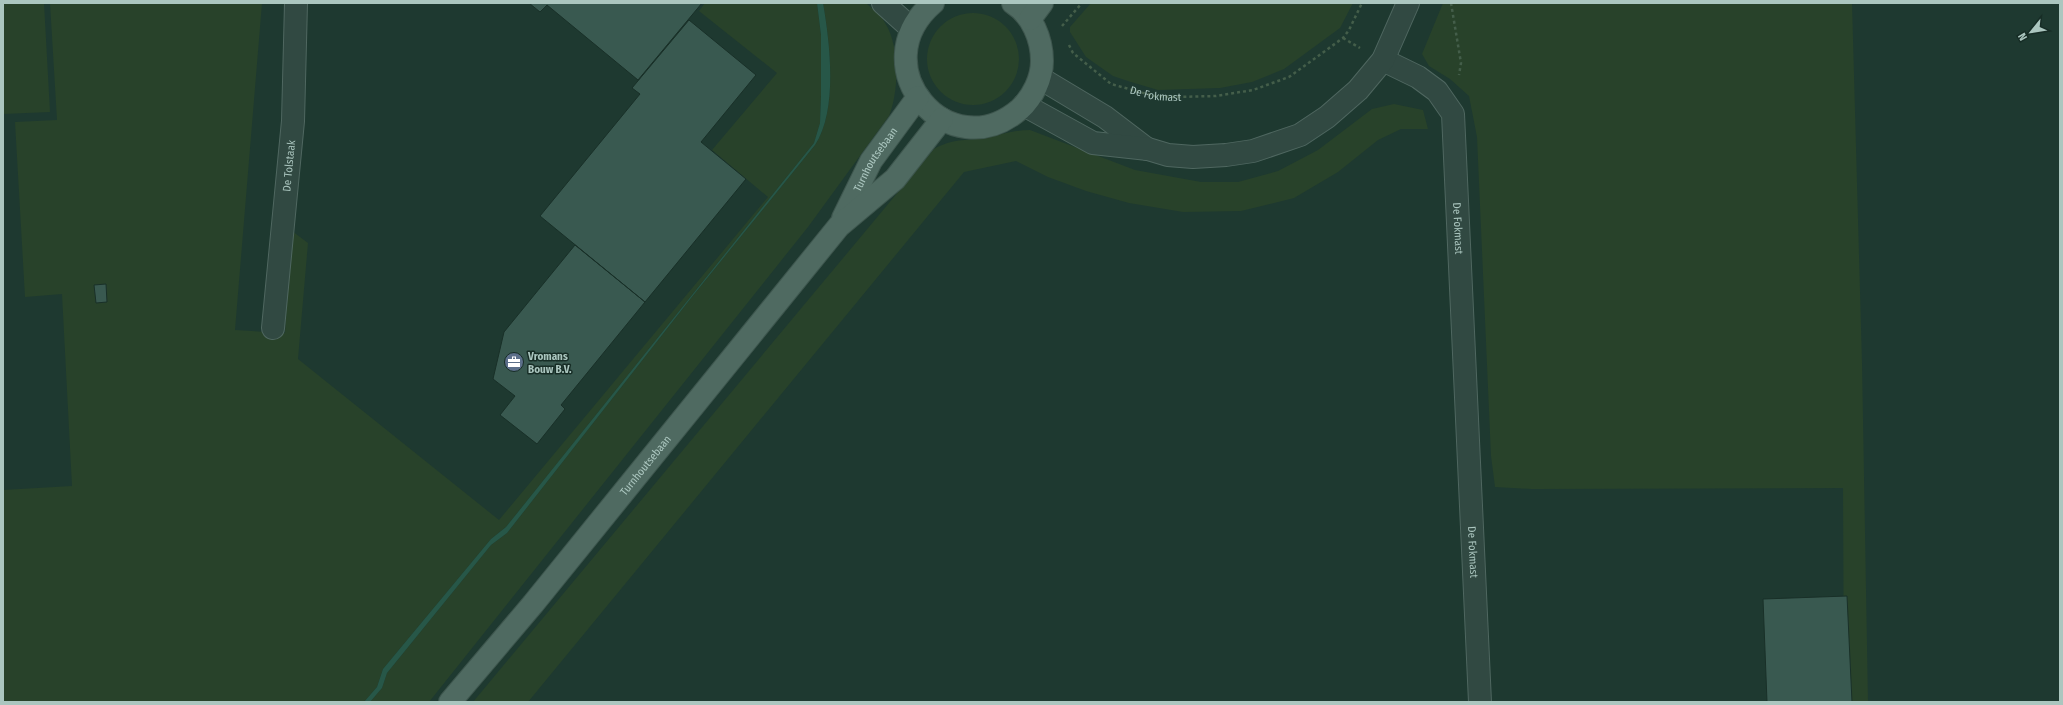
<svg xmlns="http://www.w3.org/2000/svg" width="2063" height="705" font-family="'Fira Sans Condensed',sans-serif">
	<rect width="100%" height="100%" fill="#1e3930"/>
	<path fill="#28422a" d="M3 3H44L50 112 3 114Z
		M50 3H262L235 330 285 333 292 231 308 243 298 359 499 520 768 197 712 150 777 73 699 11 705 3H817L821 35V96L820 123 814 143 506 527 491 539 383 669 377 687 364 702H3V490L72 486 62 294 25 297 15 122 57 120Z
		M823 3H866C872 9 881 15 885 23 900 46 899 91 889 116L808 227 429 702H370L382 688 387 673 491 545 507 533 691 298 815 145C838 110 830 43 823 3Z
		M1091 3H1353L1340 28 1284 69 1252 82 1220 88 1158 90 1131 82 1113 76 1086 57 1070 32V27Z
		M1443 3H1852L1862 363 1868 702H1844L1843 488 1532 489 1495 487 1491 456 1477 137 1469 96 1450 79 1429 66 1422 54Z
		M927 59a46 46 0 1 1 92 0a46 46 0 1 1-92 0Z
		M1394 104 1423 110 1428 129H1401L1378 140 1338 172 1294 198 1241 211 1183 212 1129 203 1086 191 1048 177 1016 161 964 172 528 702H473L934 149C954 138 964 141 984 138 1000 135 1014 130 1030 130L1135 170 1201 182H1238L1278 171 1318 150 1372 109Z"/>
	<path fill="#275748" d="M817 3H823C830 43 838 110 815 145L691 298 507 533 491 545 387 673 382 688 370 702H364L377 687 383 669 491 539 506 527 814 143 820 123 821 96V35Z"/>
	<path fill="#395950" stroke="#193028" d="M529 3H702L638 80 547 5 540 12Z
		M689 20 756 75 701 142 746 179 645 302 540 216 640 94 632 88Z
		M575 245 645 302 561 405 565 409 537 444 500 415 515 396 493 379 504 332Z
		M106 284 107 302 96 303 94 285Z
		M1847 596 1852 702H1767L1763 599Z"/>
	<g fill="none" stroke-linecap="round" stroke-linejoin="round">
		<g stroke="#4f6760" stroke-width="24">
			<g id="minor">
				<path d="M883 3 912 29"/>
				<path id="s2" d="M1383 60 1418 77 1437 91 1453 114 1480 702"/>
				<path d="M1040 78 1105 117 1147 149"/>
				<path d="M1024 105 1093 143 1148 149 1168 155 1193 157 1226 155 1253 151 1300 135 1327 117 1358 90 1383 60 1408 3"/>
				<path id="s3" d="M273 328 293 121 296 3"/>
			</g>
		</g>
		<g stroke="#3e564e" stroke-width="24">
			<g id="major">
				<path d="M933 3C860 66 949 170 1020 109 1033 97 1042 78 1042 61 1042 39 1032 15 1013 3"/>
				<path d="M1030 19 1042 3"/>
				<path id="s4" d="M843 218 871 161 918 97"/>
				<path id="s5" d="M450 702 533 604 839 226 895 179 942 119"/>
			</g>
		</g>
		<g stroke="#445e4a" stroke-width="2.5" stroke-dasharray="3 3" stroke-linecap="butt">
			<path d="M1451 3 1461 63 1459 75"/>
			<path d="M1062 26 1082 3"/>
			<path d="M1343 38 1360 48"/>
			<path id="s1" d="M1069 45 1073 53 1111 84 1154 96 1175 97 1216 96 1253 90 1289 77 1343 38 1349 30 1362 3"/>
		</g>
		<use href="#minor" stroke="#314942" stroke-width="22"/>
		<use href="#major" stroke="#4f6a61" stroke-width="22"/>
	</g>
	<defs>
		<g id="office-disc" transform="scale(1)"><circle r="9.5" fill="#5c6f8a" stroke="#172d26"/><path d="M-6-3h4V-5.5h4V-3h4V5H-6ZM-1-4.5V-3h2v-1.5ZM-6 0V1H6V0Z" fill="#fff"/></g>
	</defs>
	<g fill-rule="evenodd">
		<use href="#office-disc" x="514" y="362"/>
	</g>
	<g text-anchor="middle" stroke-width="3" stroke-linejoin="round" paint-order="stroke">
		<g font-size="11" fill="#abc6bf" stroke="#172d26">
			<text dy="4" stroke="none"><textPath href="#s1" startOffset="104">De Fokmast</textPath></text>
			<text dy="4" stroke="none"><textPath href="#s4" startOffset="67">Turnhoutsebaan</textPath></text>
			<text dy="4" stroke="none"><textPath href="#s3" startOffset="163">De Tolstaak</textPath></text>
			<text dy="4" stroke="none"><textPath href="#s2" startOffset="205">De Fokmast</textPath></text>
			<text dy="4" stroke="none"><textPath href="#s5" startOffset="307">Turnhoutsebaan</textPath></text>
			<text dy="4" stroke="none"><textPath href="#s2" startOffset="529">De Fokmast</textPath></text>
		</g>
		<g font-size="11" font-weight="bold" fill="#abc6bf" stroke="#172d26" text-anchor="start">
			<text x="528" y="360">Vromans<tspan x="528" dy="13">Bouw B.V.</tspan></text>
		</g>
	</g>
	<rect width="2063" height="705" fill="none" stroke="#abc6bf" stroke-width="8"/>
	<g transform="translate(2031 32) rotate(240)" stroke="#172d26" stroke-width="3" paint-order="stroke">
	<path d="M0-3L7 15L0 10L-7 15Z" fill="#abc6bf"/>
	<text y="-6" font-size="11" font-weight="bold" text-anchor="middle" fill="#abc6bf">N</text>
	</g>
</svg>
